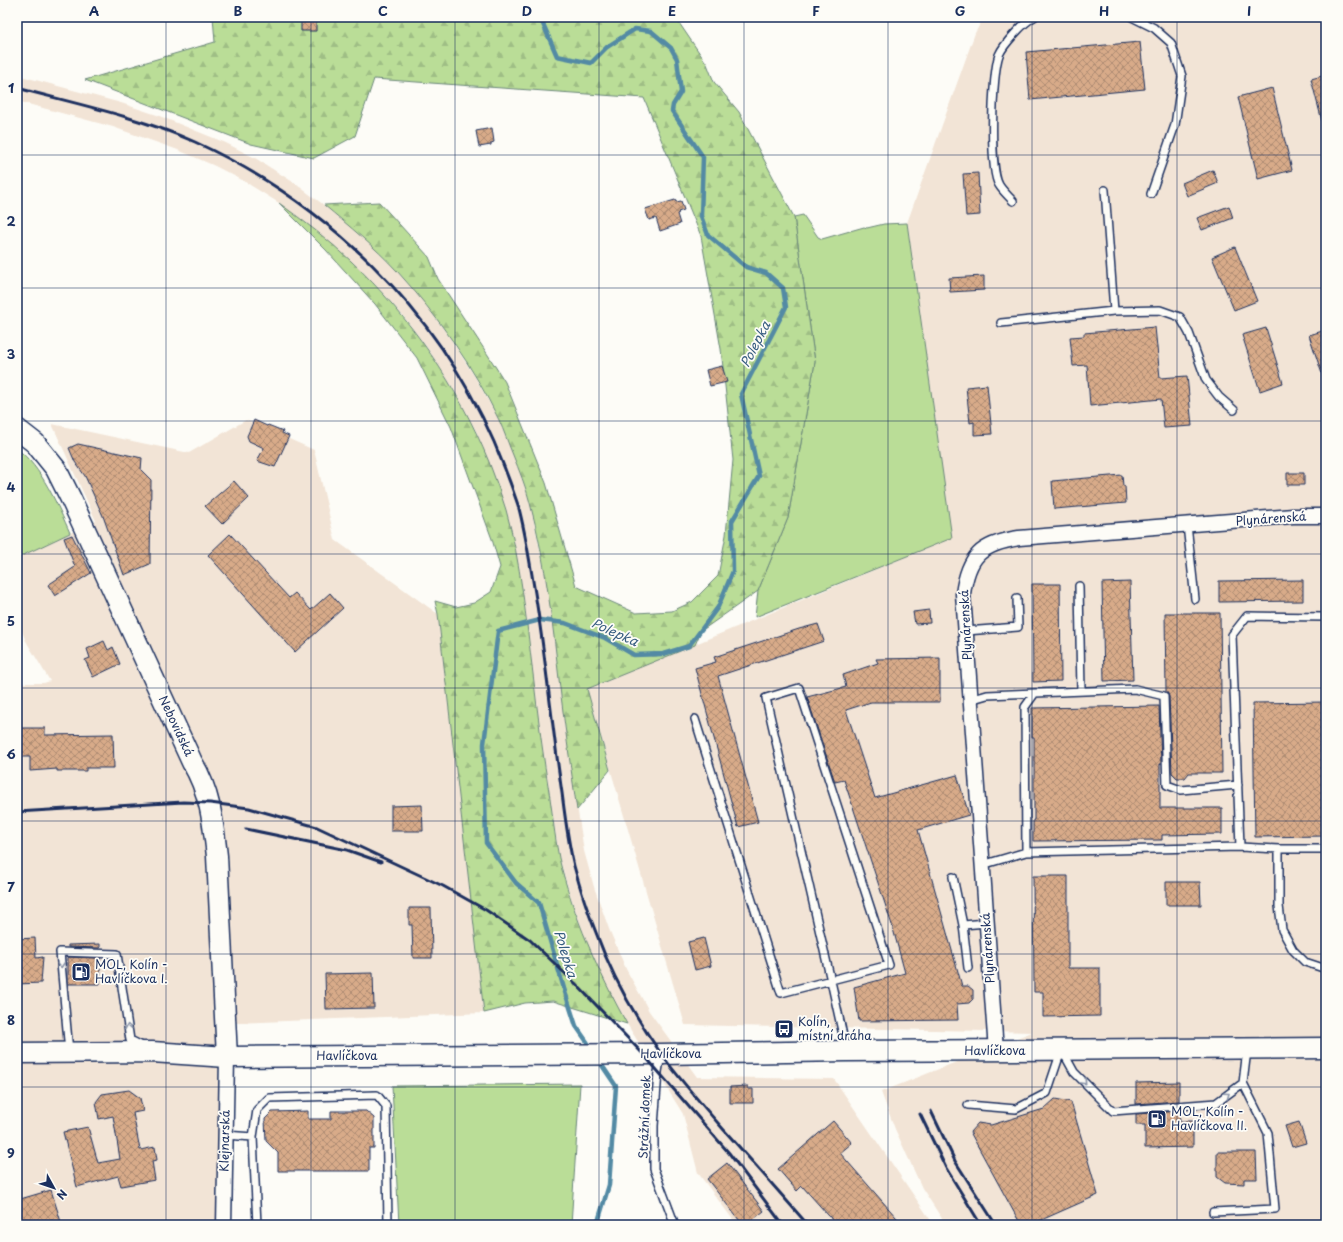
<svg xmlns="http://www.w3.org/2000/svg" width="1343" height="1242" font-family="'Playpen Sans',sans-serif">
	<defs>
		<pattern id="forest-firs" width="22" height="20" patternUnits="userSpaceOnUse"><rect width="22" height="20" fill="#badd97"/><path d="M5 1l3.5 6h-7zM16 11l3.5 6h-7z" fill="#9fbe85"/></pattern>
		<pattern id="building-cross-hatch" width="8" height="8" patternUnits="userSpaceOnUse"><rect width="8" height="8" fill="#d8ab89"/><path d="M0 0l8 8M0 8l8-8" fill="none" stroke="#ae8c73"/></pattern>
	</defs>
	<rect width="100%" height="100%" fill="#fdfcf7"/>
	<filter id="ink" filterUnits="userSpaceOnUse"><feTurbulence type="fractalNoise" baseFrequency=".025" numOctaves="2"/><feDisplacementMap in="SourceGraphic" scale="8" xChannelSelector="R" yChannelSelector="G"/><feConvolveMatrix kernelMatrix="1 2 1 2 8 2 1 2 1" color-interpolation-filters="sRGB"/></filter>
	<g filter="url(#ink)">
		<path fill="#f2e4d6" d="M984 17H1326V1225H946L922 1188 895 1129 881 1092 1032 1032 685 1025 587 689 951 538 907 223 975 33Z
			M17 75 121 103 157 115 226 143 255 158 293 182 324 205 367 241 396 270 423 301 450 338 475 377 499 420 517 465 530 502 548 589 565 728 584 851 594 887 609 929 626 969 649 1011 697 1077 834 1079 934 1225H737L698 1173 683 1114 627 1024 603 980 585 938 570 895 559 857 540 732 523 593 506 509 476 431 454 390 430 352 404 317 378 288 350 260 308 225 279 203 242 180 215 166 178 150 113 127 17 101Z
			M246 420 314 450 335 540 438 614 484 1013 236 1023 228 1225H17V683H44L50 681 26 641 17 620V558L96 521 52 424 189 453Z"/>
		<path fill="#badd97" stroke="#6a867a" d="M803 215 818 237 822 239 864 227 867 228 884 224 907 223 952 538 755 617 758 591 788 518 815 362 794 217Z
			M17 449C41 466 58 506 70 533L17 558Z
			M580 1084 571 1225H399L392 1086Z"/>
		<path fill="url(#forest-firs)" stroke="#6a867a" d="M213 17H675L707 64 714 82 739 112 794 217 815 362 788 518 758 591 701 631 695 645 587 689 610 770 577 810C571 769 565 729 560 688 553 626 546 563 530 503 526 487 519 470 513 455 508 443 504 431 499 420 473 366 437 315 397 271 375 247 349 226 324 205L379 202 429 257 438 279 488 355 505 382 546 483 576 586 636 613 672 611 692 602 718 576 726 535 733 460 721 349 701 236 644 98 374 79 355 136 314 158 251 144 85 80 215 42Z
			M279 203C304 221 329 240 351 261 411 318 458 386 489 462 495 478 501 494 506 510 521 563 526 619 533 674 538 716 543 757 550 798 553 818 555 838 559 858 573 916 598 971 627 1024L553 1001 525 1003 484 1013 438 614 435 601 456 607 474 603 491 592 500 567 492 539 451 427 417 358 375 304 326 250Z"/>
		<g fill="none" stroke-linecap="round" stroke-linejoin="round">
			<path stroke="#528aa4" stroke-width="4.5" d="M538 17 543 24 557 56 591 63 607 47 635 29 651 31 671 48 677 59 681 92 673 105 672 111 703 157 701 216 708 235 746 267 766 273 783 288 786 307 741 394 759 476 732 521 733 571 718 607 689 646 663 654 634 655 605 638 565 623 540 620 498 631 484 744 486 843 516 883 539 903 565 992 576 1026 592 1049
				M597 1225 609 1185 616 1086 599 1061"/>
		</g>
		<path fill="url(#building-cross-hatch)" stroke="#1b2f5e" d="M301 17H316V31H301Z
			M1140 42 1145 89 1030 100 1026 52Z
			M1326 75V120L1322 121 1311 79Z
			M1272 88 1292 170 1258 179 1238 97Z
			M492 128 494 142 491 143V145L479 147 476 131Z
			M1213 170 1218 183 1187 196 1182 183Z
			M978 173 980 215 966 216 963 174Z
			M675 200 676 202 681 201 684 210 678 212 679 213 677 214 680 224 660 231 656 218 649 220 645 209Z
			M1229 206 1233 218 1202 230 1197 218Z
			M1235 247 1257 301 1234 310 1212 257Z
			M984 276V290L950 292 949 278Z
			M1155 327 1160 378 1187 376 1192 426 1164 428 1161 399 1090 406 1087 365 1073 366 1070 337 1084 336V333Z
			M1266 328 1283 383 1260 391 1242 335Z
			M1326 330V380H1324L1309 335Z
			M722 366 727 382 710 386 706 370Z
			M987 385 992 434 974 435V422L970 423 966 387Z
			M254 420 267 426 268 425 283 431 282 433 289 436 275 467 257 461 264 448 249 441 247 436Z
			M78 444 142 458 141 470 151 480 150 564 124 575 103 516 85 476 75 462 69 448Z
			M1287 473H1304V485H1287Z
			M1122 475 1123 486H1125L1126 503 1054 509 1052 481Z
			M234 481 249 498 222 524 205 506Z
			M230 534 289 598 295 593 311 610 330 593 343 608 295 652 208 555Z
			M72 535 91 573 55 596 48 585 75 567 64 538Z
			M1303 580V601L1219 602V581Z
			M1130 582 1133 680 1104 681 1102 583Z
			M1032 584H1060L1061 681 1033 682Z
			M929 610 930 623 915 624 913 612Z
			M1165 613H1220L1222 773H1189L1185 778H1177L1172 773 1169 696 1166 692Z
			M818 624 824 641 718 676 758 822 738 827 695 668 716 662 714 657 799 629Z
			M104 641 108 650 113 647 120 664 93 677 85 660 90 658 87 649Z
			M940 658V702H871L846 710 875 798 957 775 969 815 918 830 962 986H968L973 990V999L969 1003 957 1004 958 1020 859 1021 854 987 905 973 892 925 844 780 835 782 807 697 846 687 843 675 878 663 876 659Z
			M1326 702V836L1255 837 1253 703Z
			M1159 706 1161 765 1160 764V808H1222V834L1162 835V840L1033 841V820H1034V737H1032V708Z
			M17 728H45V735L113 734 114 768H86V771H57V769L30 771V757H17Z
			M422 805 423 831H391V806Z
			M1033 876H1068V968H1100V1016L1043 1017V992H1034Z
			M1166 882H1200L1201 905H1166Z
			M409 908H431L432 958H413L412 925H409Z
			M35 938 36 958 43 957 41 983 17 984V939Z
			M704 938 711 966 695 970 688 942Z
			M100 944V948L68 947V945Z
			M68 957 100 958V984H68Z
			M373 973 374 1008 326 1009 325 974Z
			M1179 1082V1101L1136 1104V1083Z
			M748 1086V1089H753V1103H730V1087Z
			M129 1090 140 1098 143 1111 133 1113 140 1150 155 1147 157 1160 152 1161 155 1180 121 1186 118 1176 77 1187 63 1132 88 1127 98 1163 120 1159 113 1116 99 1119 96 1102 102 1094Z
			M1055 1099 1071 1102 1098 1195 1030 1225H1021L970 1132 978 1123 991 1125 1044 1109Z
			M308 1111V1119H331V1111H366L374 1118V1148H369V1171H278V1153L266 1141 265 1119 272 1112Z
			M1179 1111 1180 1121H1193V1147L1145 1148V1125H1136V1114Z
			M833 1121 852 1143 840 1153 903 1225H837L802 1186 797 1191 778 1169Z
			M1299 1122 1306 1143 1292 1147 1285 1126Z
			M1217 1152H1256L1257 1179H1244V1184L1225 1183 1217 1177Z
			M727 1163 764 1211 746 1225H743L707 1179Z
			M51 1190 62 1225H17V1200Z"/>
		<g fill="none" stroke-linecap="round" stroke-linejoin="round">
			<g stroke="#1b2f5e" stroke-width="10">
				<path id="lane" d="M1132 17 1154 28 1171 43 1182 76 1175 125 1151 194
					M1105 190 1114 311
					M1013 201C1008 196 1002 190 999 185 989 169 992 73 999 55 1003 45 1025 21 1034 17
					M1001 323 1114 311 1160 310 1180 317 1189 333 1206 380 1219 397 1234 410
					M1187 525 1195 599
					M1079 586 1081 691
					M966 631 1018 627 1017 598
					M970 700 987 695 1035 693
					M695 719 781 993 889 965 799 688 766 698 831 981 846 1049
					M1240 847 1232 635 1247 616 1326 617
					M1279 849V906L1282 930 1293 950 1305 962 1326 969
					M1026 852 1025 707 1035 693 1135 689 1164 696 1167 785 1181 790 1238 785
					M982 865 1026 852 1240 847 1279 849H1326
					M953 877 963 925 987 923
					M963 925 968 968
					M69 1052 60 952 117 954 130 1040 142 1046
					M1063 1052 1074 1072 1113 1111 1216 1103 1243 1083 1247 1050
					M661 1055 658 1072 654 1126V1169L675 1225
					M968 1105 1016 1109 1047 1093 1061 1051
					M225 1135 253 1137 257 1225
					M253 1137 257 1110 269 1098 377 1095 386 1106 388 1225
					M1213 1212 1275 1209 1268 1133 1243 1083"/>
			</g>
			<g stroke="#1b2f5e" stroke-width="17">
				<path id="street" d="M996 1051 963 594C968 556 981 544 1019 538L1293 516H1326
					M224 1225 227 1057"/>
			</g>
			<g stroke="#1b2f5e" stroke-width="23">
				<path id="secondary" d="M17 429 35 443 56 469 71 499 192 762C210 792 213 821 217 856L227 1057
					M17 1053 152 1052 227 1057 661 1054 847 1051 1326 1048"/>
			</g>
			<use href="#lane" stroke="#fdfcf7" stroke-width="7"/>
			<use href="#street" stroke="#fdfcf7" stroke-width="14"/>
			<use href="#secondary" stroke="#fdfcf7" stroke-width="20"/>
			<path stroke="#1b2f5e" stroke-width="3" d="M17 88C77 104 139 117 195 142 327 203 436 309 494 442 503 463 511 484 518 505 526 534 530 564 535 593 546 659 552 726 562 793 565 817 568 842 574 866 580 888 587 910 595 930 611 974 635 1017 662 1055 681 1081 703 1106 724 1130 752 1161 780 1193 808 1225
				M17 812 183 802 210 803 249 808 317 827 443 886 486 910 530 940 575 983 643 1054 729 1153 783 1225
				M246 829 347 850 381 862
				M931 1111 955 1161 996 1225
				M920 1114 946 1168 981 1225"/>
		</g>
		<defs><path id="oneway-chevron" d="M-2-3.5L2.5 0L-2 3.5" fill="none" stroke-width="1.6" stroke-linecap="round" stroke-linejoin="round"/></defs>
		<g stroke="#8c96aa">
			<use href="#oneway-chevron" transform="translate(61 965) rotate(85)"/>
			<use href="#oneway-chevron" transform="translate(128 1027) rotate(-99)"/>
			<use href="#oneway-chevron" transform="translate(1084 1082) rotate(46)"/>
			<use href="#oneway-chevron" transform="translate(1227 1095) rotate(-35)"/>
		</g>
	</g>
	<path fill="none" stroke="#1b2f5e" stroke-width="1" stroke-opacity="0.55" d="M166 17V1225M311 17V1225M455 17V1225M599 17V1225M744 17V1225M888 17V1225M1032 17V1225M1177 17V1225M17 155H1326M17 288H1326M17 421H1326M17 554H1326M17 688H1326M17 821H1326M17 954H1326M17 1087H1326"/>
	<defs>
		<g id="fuel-square" transform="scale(1)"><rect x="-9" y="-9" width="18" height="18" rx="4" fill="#1b2f5e" stroke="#fdfcf7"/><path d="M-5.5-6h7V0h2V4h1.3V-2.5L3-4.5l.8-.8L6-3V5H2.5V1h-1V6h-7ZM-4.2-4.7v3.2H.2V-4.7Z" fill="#fff"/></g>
		<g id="bus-square" transform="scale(1)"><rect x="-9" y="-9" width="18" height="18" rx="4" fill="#1b2f5e" stroke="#fdfcf7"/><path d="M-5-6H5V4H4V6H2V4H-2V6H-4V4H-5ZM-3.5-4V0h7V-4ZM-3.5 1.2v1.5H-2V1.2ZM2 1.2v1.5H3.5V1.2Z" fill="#fff"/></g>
	</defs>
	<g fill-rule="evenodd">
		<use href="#fuel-square" x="81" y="972"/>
		<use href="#bus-square" x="784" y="1029"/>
		<use href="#fuel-square" x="1157" y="1119"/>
	</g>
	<g text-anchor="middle" stroke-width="3.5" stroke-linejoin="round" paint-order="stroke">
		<g font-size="12" fill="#1b2f5e" stroke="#fdfcf7">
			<text transform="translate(1271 519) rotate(-4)" y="4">Plynárenská</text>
			<text transform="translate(966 625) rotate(-93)" y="4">Plynárenská</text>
			<text transform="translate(176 726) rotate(65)" y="4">Nebovidská</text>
			<text transform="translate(988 948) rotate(-94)" y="4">Plynárenská</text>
			<text x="995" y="1055">Havlíčkova</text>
			<text x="671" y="1058">Havlíčkova</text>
			<text x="347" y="1060">Havlíčkova</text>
			<text transform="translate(645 1117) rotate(-88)" y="4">Strážní domek</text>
			<text transform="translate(225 1141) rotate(-89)" y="4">Klejnarská</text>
		</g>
		<g font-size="12" fill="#1b2f5e" stroke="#fdfcf7" text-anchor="start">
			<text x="95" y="969">MOL, Kolín -<tspan x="95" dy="14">Havlíčkova I.</tspan></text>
			<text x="798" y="1026">Kolín,<tspan x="798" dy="14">místní dráha</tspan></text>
			<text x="1171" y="1116">MOL, Kolín -<tspan x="1171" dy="14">Havlíčkova II.</tspan></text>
		</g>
		<g font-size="13" font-style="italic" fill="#375d81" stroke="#fdfcf7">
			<text transform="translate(755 344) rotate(-63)" y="5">Polepka</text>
			<text transform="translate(615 632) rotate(24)" y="5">Polepka</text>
			<text transform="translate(566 954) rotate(73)" y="5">Polepka</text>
		</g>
	</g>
	<rect width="1343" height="1242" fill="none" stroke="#fdfcf7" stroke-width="44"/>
	<g transform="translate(54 1188) rotate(130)" stroke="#fdfcf7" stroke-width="3" paint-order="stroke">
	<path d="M0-3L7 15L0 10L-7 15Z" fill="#1b2f5e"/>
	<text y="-6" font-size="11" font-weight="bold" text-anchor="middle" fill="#1b2f5e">N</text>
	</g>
	<rect x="22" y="22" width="1299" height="1198" fill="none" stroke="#1b2f5e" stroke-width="1.5"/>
	<g font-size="13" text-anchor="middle" font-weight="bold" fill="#1b2f5e">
		<text x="94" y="16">A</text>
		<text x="238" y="16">B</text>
		<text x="383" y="16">C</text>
		<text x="527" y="16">D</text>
		<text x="672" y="16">E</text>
		<text x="816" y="16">F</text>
		<text x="960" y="16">G</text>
		<text x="1104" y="16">H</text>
		<text x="1249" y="16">I</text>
		<text x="11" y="93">1</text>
		<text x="11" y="226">2</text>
		<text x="11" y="359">3</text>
		<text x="11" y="492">4</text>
		<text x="11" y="626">5</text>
		<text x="11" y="759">6</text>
		<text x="11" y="892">7</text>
		<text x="11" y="1025">8</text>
		<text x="11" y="1158">9</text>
	</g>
</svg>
